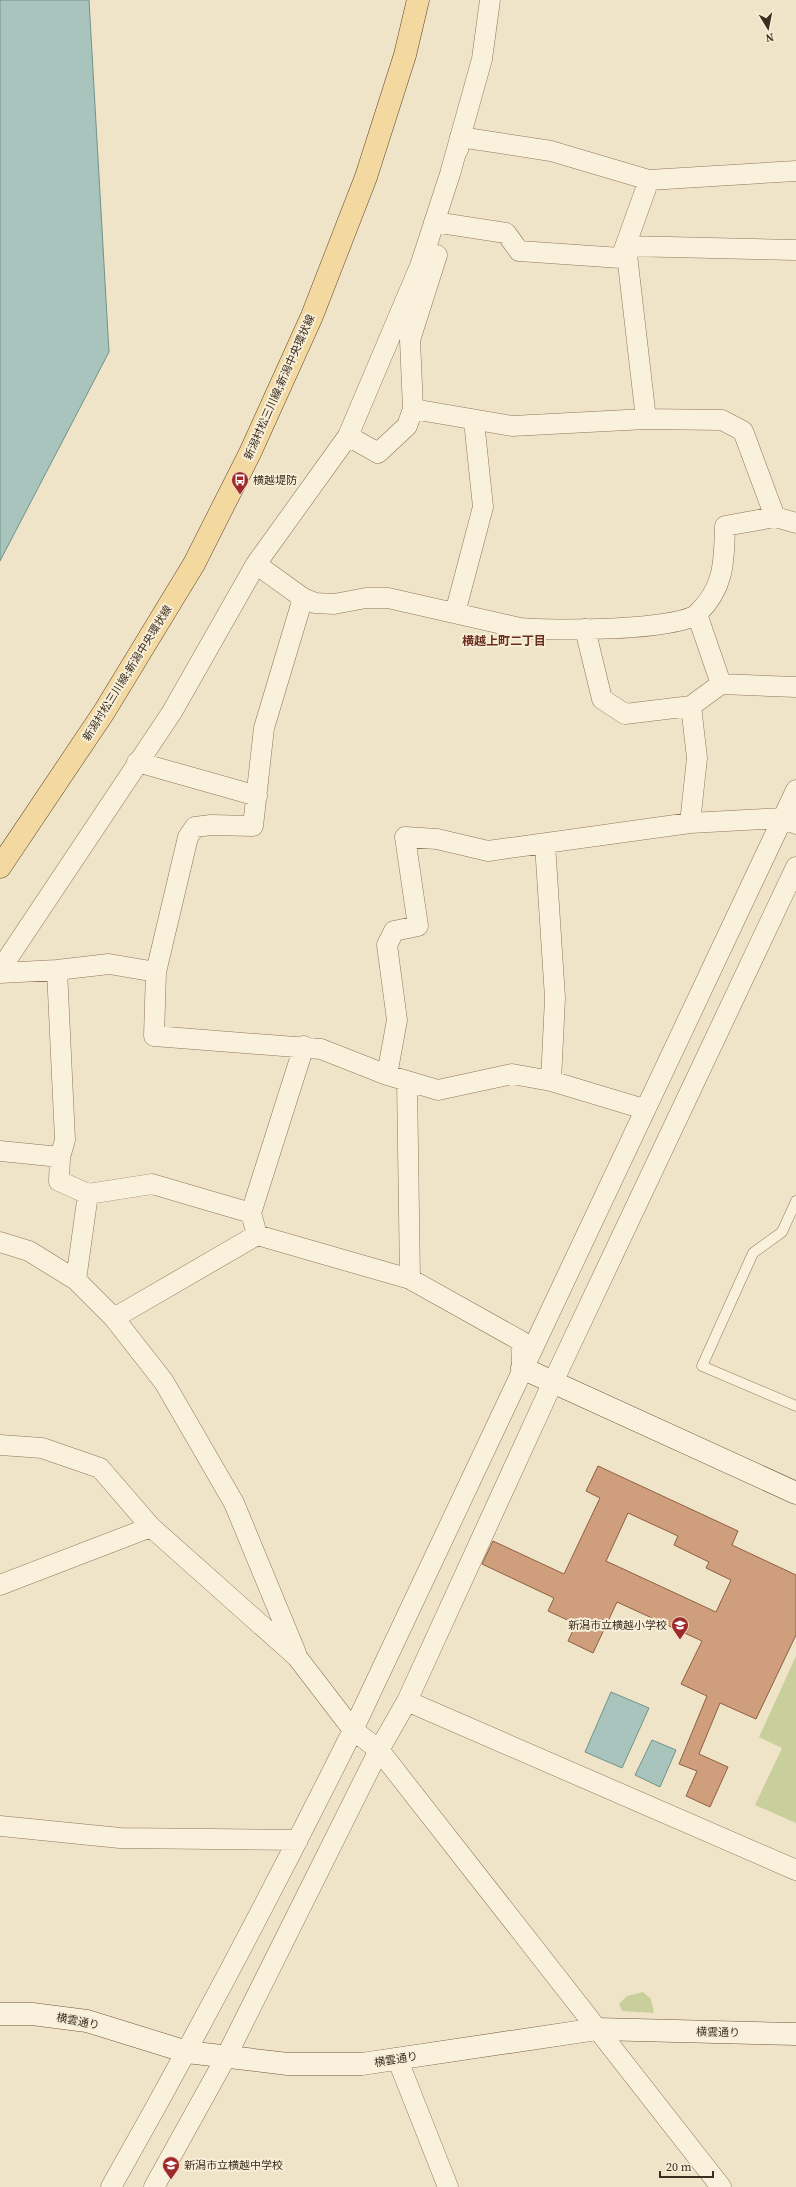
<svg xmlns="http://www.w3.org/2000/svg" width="796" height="2187" font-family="'Source Serif 4','Noto Sans JP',serif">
	<rect width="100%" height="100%" fill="#f0e4c8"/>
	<path fill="#c9cf9b" d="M796 1656V1823L755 1805 782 1748 759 1737Z
		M643 1992 651 1999 654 2013 622 2011 619 2004 627 1996Z"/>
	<path fill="#a9c4bc" stroke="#6f938a" d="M0 0H89L109 352 0 561Z
		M611 1692 649 1708 622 1768 585 1752Z
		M652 1740 676 1750 660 1787 635 1775Z"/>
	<path fill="#cf9f7d" stroke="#8d5f41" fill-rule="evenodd" d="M598 1466 738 1531 732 1545 796 1575V1635L756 1719 720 1703 699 1754 728 1767 710 1807 686 1796 697 1771 679 1764 707 1696 681 1684 702 1641 617 1602 593 1653 568 1641 576 1624 548 1611 554 1598 482 1564 493 1541 564 1574 600 1498 586 1491ZM628 1513 678 1536 674 1545 709 1562 706 1568 731 1580 716 1612 606 1561Z"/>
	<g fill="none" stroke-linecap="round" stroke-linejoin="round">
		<g stroke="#8d765c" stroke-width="11">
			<path id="lane" d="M796 1201 782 1232 753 1253 702 1366 796 1406"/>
		</g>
		<g stroke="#8d765c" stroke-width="21">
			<path id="street" d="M458 150 460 137 551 151 649 180 796 171
				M434 222 506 233 519 251 621 258 649 180
				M413 409 512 426 646 419 722 420 743 431 775 517
				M646 419 626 246 796 250
				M348 436 378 453 407 426 413 409 410 340 437 255
				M256 564 303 598 315 603 334 604 366 598H388L520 628C549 631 680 631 698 613 725 587 724 560 725 526L775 517 796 523
				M455 613 483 507 474 421
				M697 614 721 684
				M585 629 602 699 625 714 691 706
				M137 762 257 796
				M690 823 697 758 691 706 721 684 796 687
				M545 844 555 998 551 1081
				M0 970 172 712 256 564 348 436 420 266 450 174 482 59 490 0
				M57 970 109 964 156 972 154 1036 321 1049 387 1075 438 1090 512 1074 551 1081 644 1109
				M156 972 188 837 195 827 211 825 253 826 264 728 303 598
				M0 973 57 970 65 1140 60 1157 59 1181 88 1194 152 1184 251 1213 257 1235 410 1279 521 1341 522 1366
				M387 1075 397 1020 387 945 394 931 418 926 405 837 437 839 488 851 690 823 783 818 796 824
				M407 1081 410 1279
				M0 1151 60 1157
				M251 1213 304 1046
				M0 1242 29 1251 76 1280 114 1318 164 1382 234 1503 296 1653
				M76 1280 88 1194
				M114 1318 257 1235
				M0 1445 42 1448 100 1468 151 1527
				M0 1585 151 1527 297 1657 353 1730 379 1750 721 2187
				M407 1701 796 1870
				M0 1826 120 1838 298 1840
				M397 2058 448 2187
				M111 2187C196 2037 276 1885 353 1730L796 790
				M154 2187 226 2057 379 1750 407 1701 552 1384 796 867"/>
		</g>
		<g stroke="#6f573f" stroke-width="23">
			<path id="secondary" d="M522 1368 796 1493
				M0 2014H32L87 2021 187 2052 288 2064H362L597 2029 796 2034"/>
		</g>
		<g stroke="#5b4430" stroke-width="23">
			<path id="primary" d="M0 867 104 712 194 564 250 453 312 316 366 177 405 55 418 0"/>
		</g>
		<use href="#lane" stroke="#faf1dc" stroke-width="10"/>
		<use href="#street" stroke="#faf1dc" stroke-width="20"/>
		<use href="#secondary" stroke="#faf1dc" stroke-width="22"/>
		<use href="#primary" stroke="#f3d9a0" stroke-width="22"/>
	</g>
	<defs>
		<g id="bus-pin" transform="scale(0.9)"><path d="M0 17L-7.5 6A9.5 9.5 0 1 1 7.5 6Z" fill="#9e2a2b" stroke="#f7eed8"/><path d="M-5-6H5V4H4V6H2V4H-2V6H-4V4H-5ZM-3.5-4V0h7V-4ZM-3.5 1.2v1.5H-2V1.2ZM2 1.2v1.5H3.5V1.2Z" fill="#fff"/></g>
		<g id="school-pin" transform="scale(0.9)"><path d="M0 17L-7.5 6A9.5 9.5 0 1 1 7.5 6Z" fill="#9e2a2b" stroke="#f7eed8"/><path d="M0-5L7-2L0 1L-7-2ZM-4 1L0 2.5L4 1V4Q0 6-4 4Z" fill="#fff"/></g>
	</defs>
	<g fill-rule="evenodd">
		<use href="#bus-pin" x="240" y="480"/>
		<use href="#school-pin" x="680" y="1625"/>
		<use href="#school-pin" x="171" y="2165"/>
	</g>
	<g text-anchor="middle" stroke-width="4" stroke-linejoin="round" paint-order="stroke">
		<g font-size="11" fill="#3d2e20" stroke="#f7eed8">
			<text transform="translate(279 387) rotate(-66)" y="4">新潟村松三川線;新潟中央環状線</text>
			<text transform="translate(127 673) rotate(-58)" y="4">新潟村松三川線;新潟中央環状線</text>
			<text transform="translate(78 2021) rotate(11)" y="4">横雲通り</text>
			<text transform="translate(718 2032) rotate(1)" y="4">横雲通り</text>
			<text transform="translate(396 2059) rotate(-9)" y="4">横雲通り</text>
		</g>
		<g font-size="11" fill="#3d2e20" stroke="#f7eed8" text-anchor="start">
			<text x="253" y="484">横越堤防</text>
			<text x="667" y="1629" text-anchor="end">新潟市立横越小学校</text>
			<text x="184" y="2169">新潟市立横越中学校</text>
		</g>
		<g font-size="12" font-weight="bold" fill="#6b2e1e" stroke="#f7eed8">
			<text x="504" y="645">横越上町二丁目</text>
		</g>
	</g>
	<g transform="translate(768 28) rotate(170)" stroke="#f7eed8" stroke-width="3" paint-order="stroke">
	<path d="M0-3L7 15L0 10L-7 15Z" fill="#3d2e20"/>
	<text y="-6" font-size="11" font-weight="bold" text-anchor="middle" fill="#3d2e20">N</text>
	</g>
	<path d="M660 2171v6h53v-6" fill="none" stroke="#3d2e20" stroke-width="2"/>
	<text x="666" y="2171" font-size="12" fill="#3d2e20" stroke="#f7eed8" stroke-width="3" paint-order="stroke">20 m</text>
</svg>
